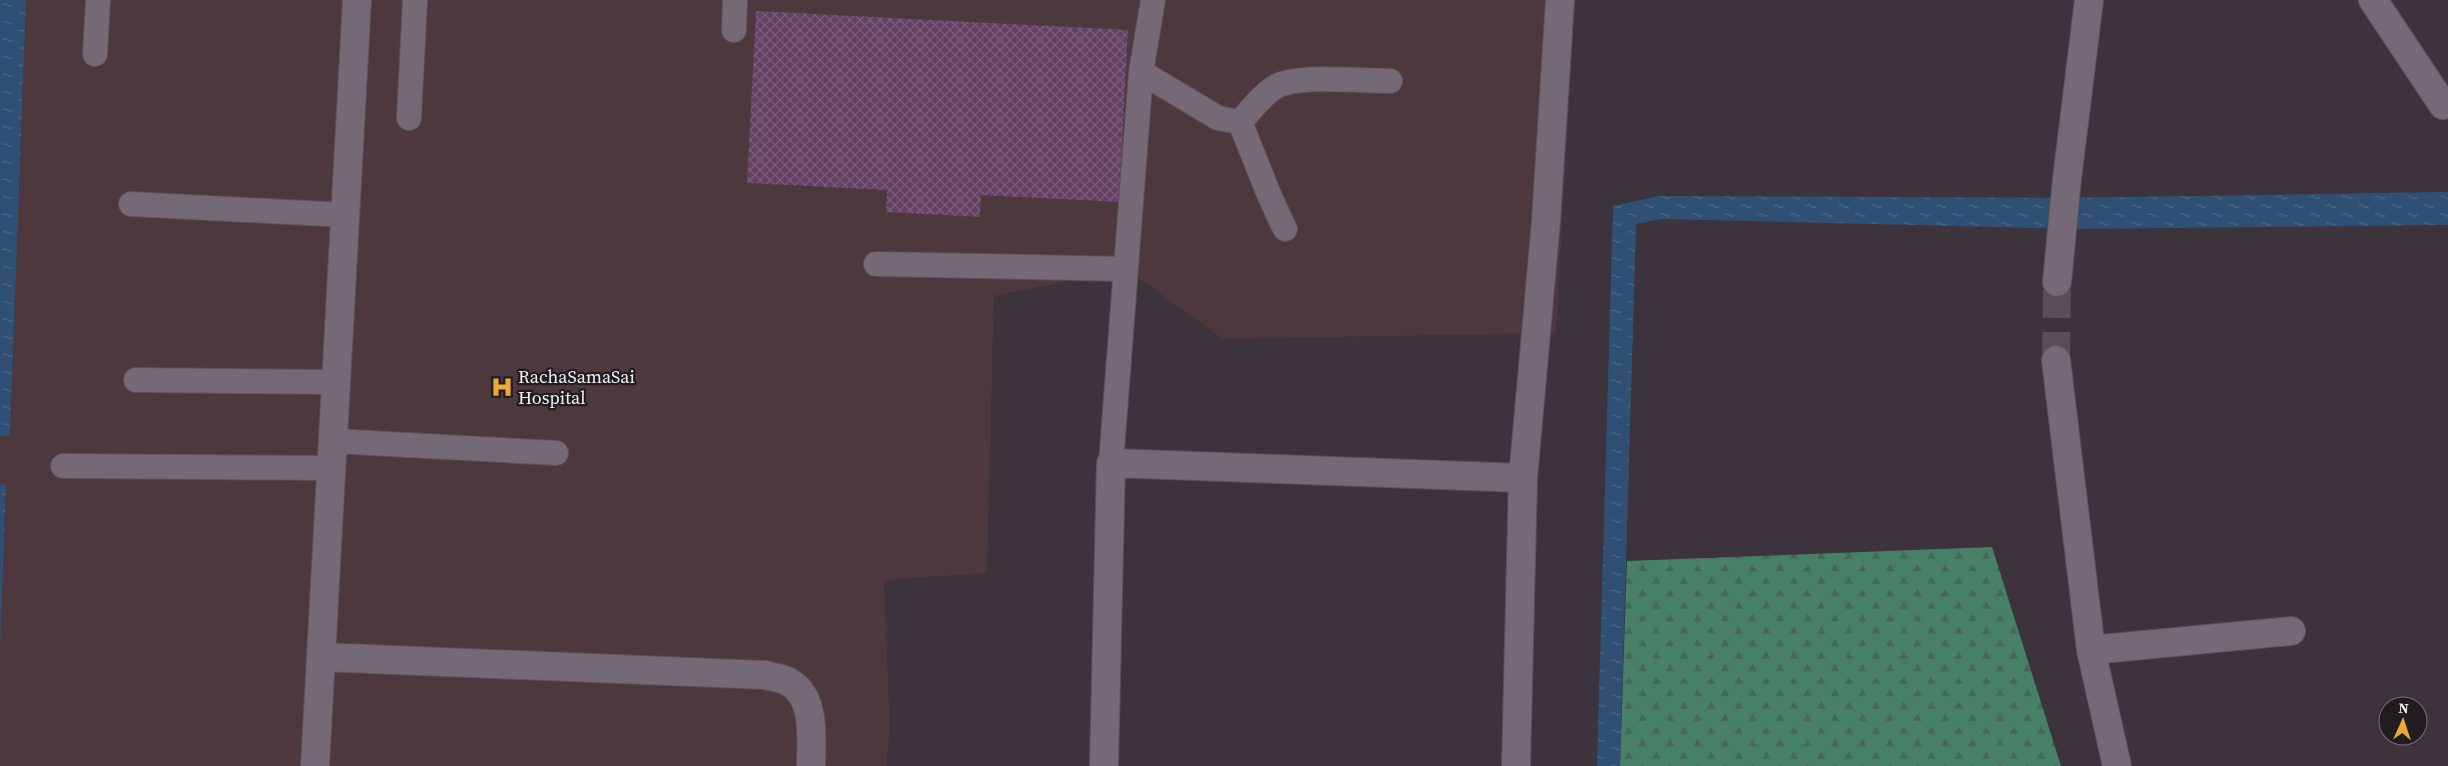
<svg xmlns="http://www.w3.org/2000/svg" width="2448" height="766" font-family="'Source Serif 4',serif">
	<defs>
		<pattern id="forest-firs" width="22" height="20" patternUnits="userSpaceOnUse" patternTransform="scale(1.25)"><rect width="22" height="20" fill="#468067"/><path d="M5 1l3.5 6h-7zM16 11l3.5 6h-7z" fill="#48675a"/></pattern>
		<pattern id="water-ripples" width="26" height="14" patternUnits="userSpaceOnUse" patternTransform="scale(1.25)"><rect width="26" height="14" fill="#304f74"/><path d="M2 4q2-2 4 0t4 0M15 11q2-2 4 0t4 0" fill="none" stroke="#4f6988"/></pattern>
		<pattern id="building-cross-hatch" width="8" height="8" patternUnits="userSpaceOnUse" patternTransform="scale(1.25)"><rect width="8" height="8" fill="#644165"/><path d="M0 0l8 8M0 8l8-8" fill="none" stroke="#7b5d7c"/></pattern>
	</defs>
	<rect width="100%" height="100%" fill="#3c333c"/>
	<path fill="#4c383d" d="M26 0H1575L1556 333 1223 339 1126 269 994 296 987 573 884 580 890 730 886 766H0V656L6 485 0 484V436H10Z"/>
	<path fill="url(#forest-firs)" d="M1992 547 2061 766H1620L1627 561Z"/>
	<path fill="url(#water-ripples)" d="M0 0H26L10 436H0Z
		M2448 192V225L2076 229 1661 219 1636 224 1620 766H1597L1613 206 1659 196 2061 198Z
		M0 484 6 485 0 656Z"/>
	<path fill="url(#building-cross-hatch)" d="M756 11 1128 30 1119 202 981 195 980 217 886 212 887 190 747 183Z"/>
	<g fill="none" stroke-linecap="round" stroke-linejoin="round">
		<path stroke="#584f58" stroke-width="28" stroke-dasharray="28 14" stroke-linecap="butt" d="M2056 360 2057 282"/>
		<g stroke="#5a525a" stroke-width="26">
			<path id="lane" d="M734 30 735 0
				M95 54 98 0
				M1141 72 1218 118 1240 122C1251 110 1264 92 1279 85 1305 75 1361 81 1390 81
				M409 118 415 0
				M1240 122 1270 197 1285 229
				M131 204 345 215
				M876 264 1126 269
				M136 380 336 382
				M333 441 556 453
				M1111 463 1141 72 1153 0
				M63 466 331 468"/>
		</g>
		<g stroke="#5a525a" stroke-width="30">
			<path id="street" d="M2373 0 2443 105
				M2057 282 2067 179 2089 0
				M2056 360 2091 650 2117 766
				M2091 650 2291 631
				M321 657 765 675C772 677 781 678 787 681 817 696 811 738 811 766
				M315 766 357 0
				M1104 766 1111 463 1523 478
				M1516 766 1523 478 1546 221 1560 0"/>
		</g>
		<use href="#lane" stroke="#746974" stroke-width="24"/>
		<use href="#street" stroke="#746974" stroke-width="28"/>
	</g>
	<defs>
		<g id="hospital-bare" transform="scale(1.725)"><path d="M-5-5h3v3.5h4V-5h3V5h-3V1.5h-4V5h-3Z" fill="#eba93a" stroke="#201c20" stroke-width="2.5" paint-order="stroke"/></g>
	</defs>
	<g fill-rule="evenodd">
		<use href="#hospital-bare" x="502" y="387"/>
	</g>
	<g text-anchor="middle" stroke-width="4.5" stroke-linejoin="round" paint-order="stroke">
		<g font-size="18" fill="#f5eff5" stroke="#201c20" text-anchor="start">
			<text x="518" y="383">RachaSamaSai<tspan x="518" dy="21">Hospital</tspan></text>
		</g>
	</g>
	<g transform="translate(2403 721) rotate(3)"><circle r="24" fill="#201c20" stroke="#757075"/>
	<path d="M0-4L9 19L0 12L-9 19Z" fill="#eba93a"/>
	<text y="-8" font-size="14" font-weight="bold" text-anchor="middle" fill="#f5eff5">N</text>
	</g>
</svg>
